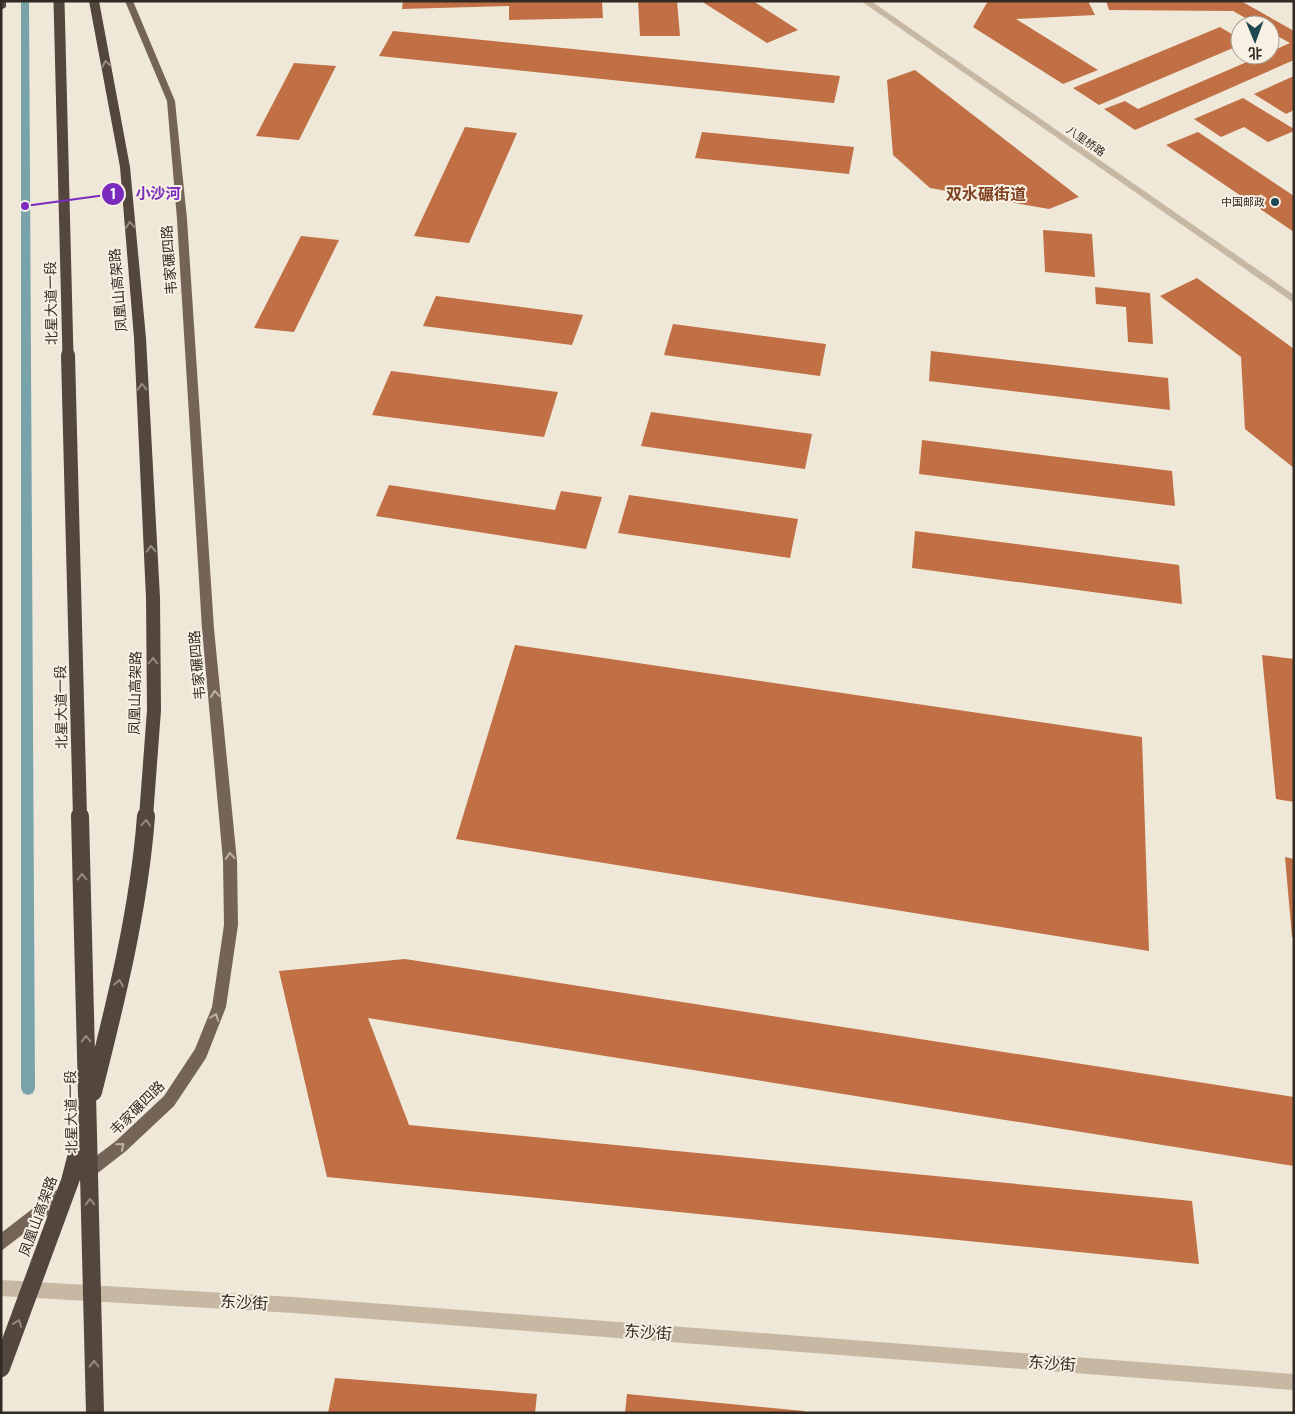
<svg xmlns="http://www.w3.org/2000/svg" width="1295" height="1414" font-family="'DM Sans','Noto Sans SC',sans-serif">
	<rect width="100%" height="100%" fill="#efe7d7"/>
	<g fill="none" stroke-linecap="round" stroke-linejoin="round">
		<path fill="#78a3ab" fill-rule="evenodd" d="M21 1H29L35 1088 33 1093 28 1095 23 1093 21 1088Z"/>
	</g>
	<path fill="#c07044" d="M403 1H602L603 18 509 20V6L402 9Z
		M638 1H677L680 36H640Z
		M701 1H753L798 30 767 43Z
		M988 1H1088L1095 15 1016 19 1098 70 1063 84 973 27Z
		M1106 1H1241L1294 31V60L1135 130 1104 109 1125 101 1138 109 1263 55H1270V52L1290 43 1270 32V25H1258L1233 11 1109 10Z
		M1220 27 1240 39V45L1099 105 1073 88Z
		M393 31 840 76 834 103 379 56Z
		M294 63 336 66 299 140 256 136Z
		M915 70 1079 197 1049 209 930 188 893 155 887 80Z
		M1294 76V110L1286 114 1254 94Z
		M1243 98 1294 129V131L1268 142 1244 127 1221 137 1194 119Z
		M465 127 517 133 469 243 414 236Z
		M702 132 854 147 849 174 695 158Z
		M1198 132 1294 196V232L1166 145Z
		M1043 230 1092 234 1095 277 1045 272Z
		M301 236 339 240 294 332 254 328Z
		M1197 278 1294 349V468L1245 429 1241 357 1160 296Z
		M1095 287 1150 293 1153 344 1128 342 1126 307 1096 304Z
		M436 296 583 315 572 345 423 326Z
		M673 324 826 344 820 376 664 355Z
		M931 351 1168 378 1170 410 929 381Z
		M391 371 558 392 544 437 372 415Z
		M651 412 812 434 805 469 641 446Z
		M922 440 1172 471 1175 506 919 474Z
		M389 485 555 510 561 491 602 497 586 549 376 516Z
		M629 495 798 519 790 558 618 533Z
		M915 531 1179 565 1182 604 912 568Z
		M515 645 1142 737 1149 951 456 839Z
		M1262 655 1294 659V802L1276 799Z
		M1285 857 1294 859V937H1292Z
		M405 959 1294 1097V1166L368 1018 409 1125 1192 1201 1199 1264 327 1177 279 971Z
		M335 1378 537 1394 535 1413H328Z
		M627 1394 804 1411V1413H625Z"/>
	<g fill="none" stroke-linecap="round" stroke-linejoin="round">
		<path fill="#c7b8a4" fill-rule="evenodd" d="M861 1H871L1294 295V303Z
			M1 1280 293 1297 1294 1374V1390L293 1313 1 1296Z"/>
		<path fill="#746457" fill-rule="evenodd" d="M125 1H133L175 101 187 219 214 629 237 861 238 925 226 1007 206 1058 174 1106 126 1151 85 1183 79 1181 77 1175 79 1169 116 1141 164 1096 195 1049 212 1007 224 925 223 861 202 629 177 219 167 101Z
			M66 1183 72 1185 74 1191 72 1197 1 1251V1233Z"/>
		<path fill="#53463d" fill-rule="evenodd" d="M1 1H6V7L1 10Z
			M89 1H99L130 167 146 338 160 598 158 602H148L146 598 134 338 120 167Z"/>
		<path stroke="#53463d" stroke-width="11" d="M59 1 68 356"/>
		<path stroke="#53463d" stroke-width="14" d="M68 355 80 817
			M146 817 154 710 153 598"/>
		<path stroke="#53463d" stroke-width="18" d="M80 816 95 1413
			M93 1092C116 1001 139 909 146 816
			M1 1368 70 1181 83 1131"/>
	</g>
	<defs><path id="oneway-chevron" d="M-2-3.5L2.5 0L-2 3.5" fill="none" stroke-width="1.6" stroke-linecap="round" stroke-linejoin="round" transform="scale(1.25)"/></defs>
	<g stroke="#958a7f">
		<use href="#oneway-chevron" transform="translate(106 64) rotate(-100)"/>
		<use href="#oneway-chevron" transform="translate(130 225) rotate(-95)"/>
		<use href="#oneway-chevron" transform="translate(142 387) rotate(-93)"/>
		<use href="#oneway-chevron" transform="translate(151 549) rotate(-93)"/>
		<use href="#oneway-chevron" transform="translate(153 661) rotate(-90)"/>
		<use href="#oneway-chevron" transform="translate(146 823) rotate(-86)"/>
		<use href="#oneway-chevron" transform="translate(82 877) rotate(-91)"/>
		<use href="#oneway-chevron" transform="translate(119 983) rotate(-79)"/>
		<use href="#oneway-chevron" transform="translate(86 1039) rotate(-91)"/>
		<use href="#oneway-chevron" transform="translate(90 1202) rotate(-91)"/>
		<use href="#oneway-chevron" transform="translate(18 1323) rotate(-70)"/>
		<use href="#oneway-chevron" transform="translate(94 1364) rotate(-91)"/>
	</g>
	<g stroke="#bdb1a4">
		<use href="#oneway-chevron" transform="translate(215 694) rotate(-95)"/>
		<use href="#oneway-chevron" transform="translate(230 856) rotate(-94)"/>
		<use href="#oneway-chevron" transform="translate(215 1017) rotate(-69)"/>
		<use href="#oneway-chevron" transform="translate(121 1146) rotate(-41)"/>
	</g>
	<circle fill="#1d4852" stroke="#f8f0e3" stroke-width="2" cx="1275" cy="202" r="5"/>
	<g text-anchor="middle" stroke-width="4" stroke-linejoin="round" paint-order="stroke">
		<g font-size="11" fill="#322b25" stroke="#f8f0e3">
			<text transform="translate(1086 141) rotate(35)" y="4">八里桥路</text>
		</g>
		<g font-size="11" fill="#322b25" stroke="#f8f0e3" text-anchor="end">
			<text x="1265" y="206">中国邮政</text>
		</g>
		<g font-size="14" fill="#322b25" stroke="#f8f0e3">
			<text transform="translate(169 260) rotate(-94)" y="5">韦家碾四路</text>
			<text transform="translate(118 290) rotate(-95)" y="5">凤凰山高架路</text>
			<text transform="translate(51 303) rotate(-91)" y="5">北星大道一段</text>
			<text transform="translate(197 665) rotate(-95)" y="5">韦家碾四路</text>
			<text transform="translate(135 693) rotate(-89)" y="5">凤凰山高架路</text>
			<text transform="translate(61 707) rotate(-91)" y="5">北星大道一段</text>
			<text transform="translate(137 1108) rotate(-45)" y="5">韦家碾四路</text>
			<text transform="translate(71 1112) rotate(-91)" y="5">北星大道一段</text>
			<text transform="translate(38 1216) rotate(-70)" y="5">凤凰山高架路</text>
		</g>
		<g font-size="16" font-weight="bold" fill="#7e4222" stroke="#f8f0e3">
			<text x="986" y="200">双水碾街道</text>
		</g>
		<g font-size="16" fill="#322b25" stroke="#f8f0e3">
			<text transform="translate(244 1302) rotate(3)" y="6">东沙街</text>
			<text transform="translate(648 1332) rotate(4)" y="6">东沙街</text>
			<text transform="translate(1052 1363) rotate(4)" y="6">东沙街</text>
		</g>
	</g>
	<path fill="none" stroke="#7b2cbf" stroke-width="2" d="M25 206L113 194"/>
	<g fill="#7b2cbf" stroke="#f8f0e3" stroke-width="2">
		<circle cx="25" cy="206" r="5"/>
		<circle cx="113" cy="194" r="12"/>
	</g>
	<g font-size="15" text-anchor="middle" font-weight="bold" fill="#fff">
		<text x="113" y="199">1</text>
	</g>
	<g font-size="15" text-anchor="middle" font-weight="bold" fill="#7b2cbf" stroke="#f8f0e3" stroke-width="4" stroke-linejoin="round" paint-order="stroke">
		<text x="158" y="199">小沙河</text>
	</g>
	<rect width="1295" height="1414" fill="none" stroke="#322b25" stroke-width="5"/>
	<g transform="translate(1255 40) rotate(179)"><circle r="24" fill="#f8f0e3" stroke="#a9a197"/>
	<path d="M0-4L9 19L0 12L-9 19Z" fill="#1d4852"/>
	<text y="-8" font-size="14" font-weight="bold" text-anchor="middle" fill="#322b25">北</text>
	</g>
</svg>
